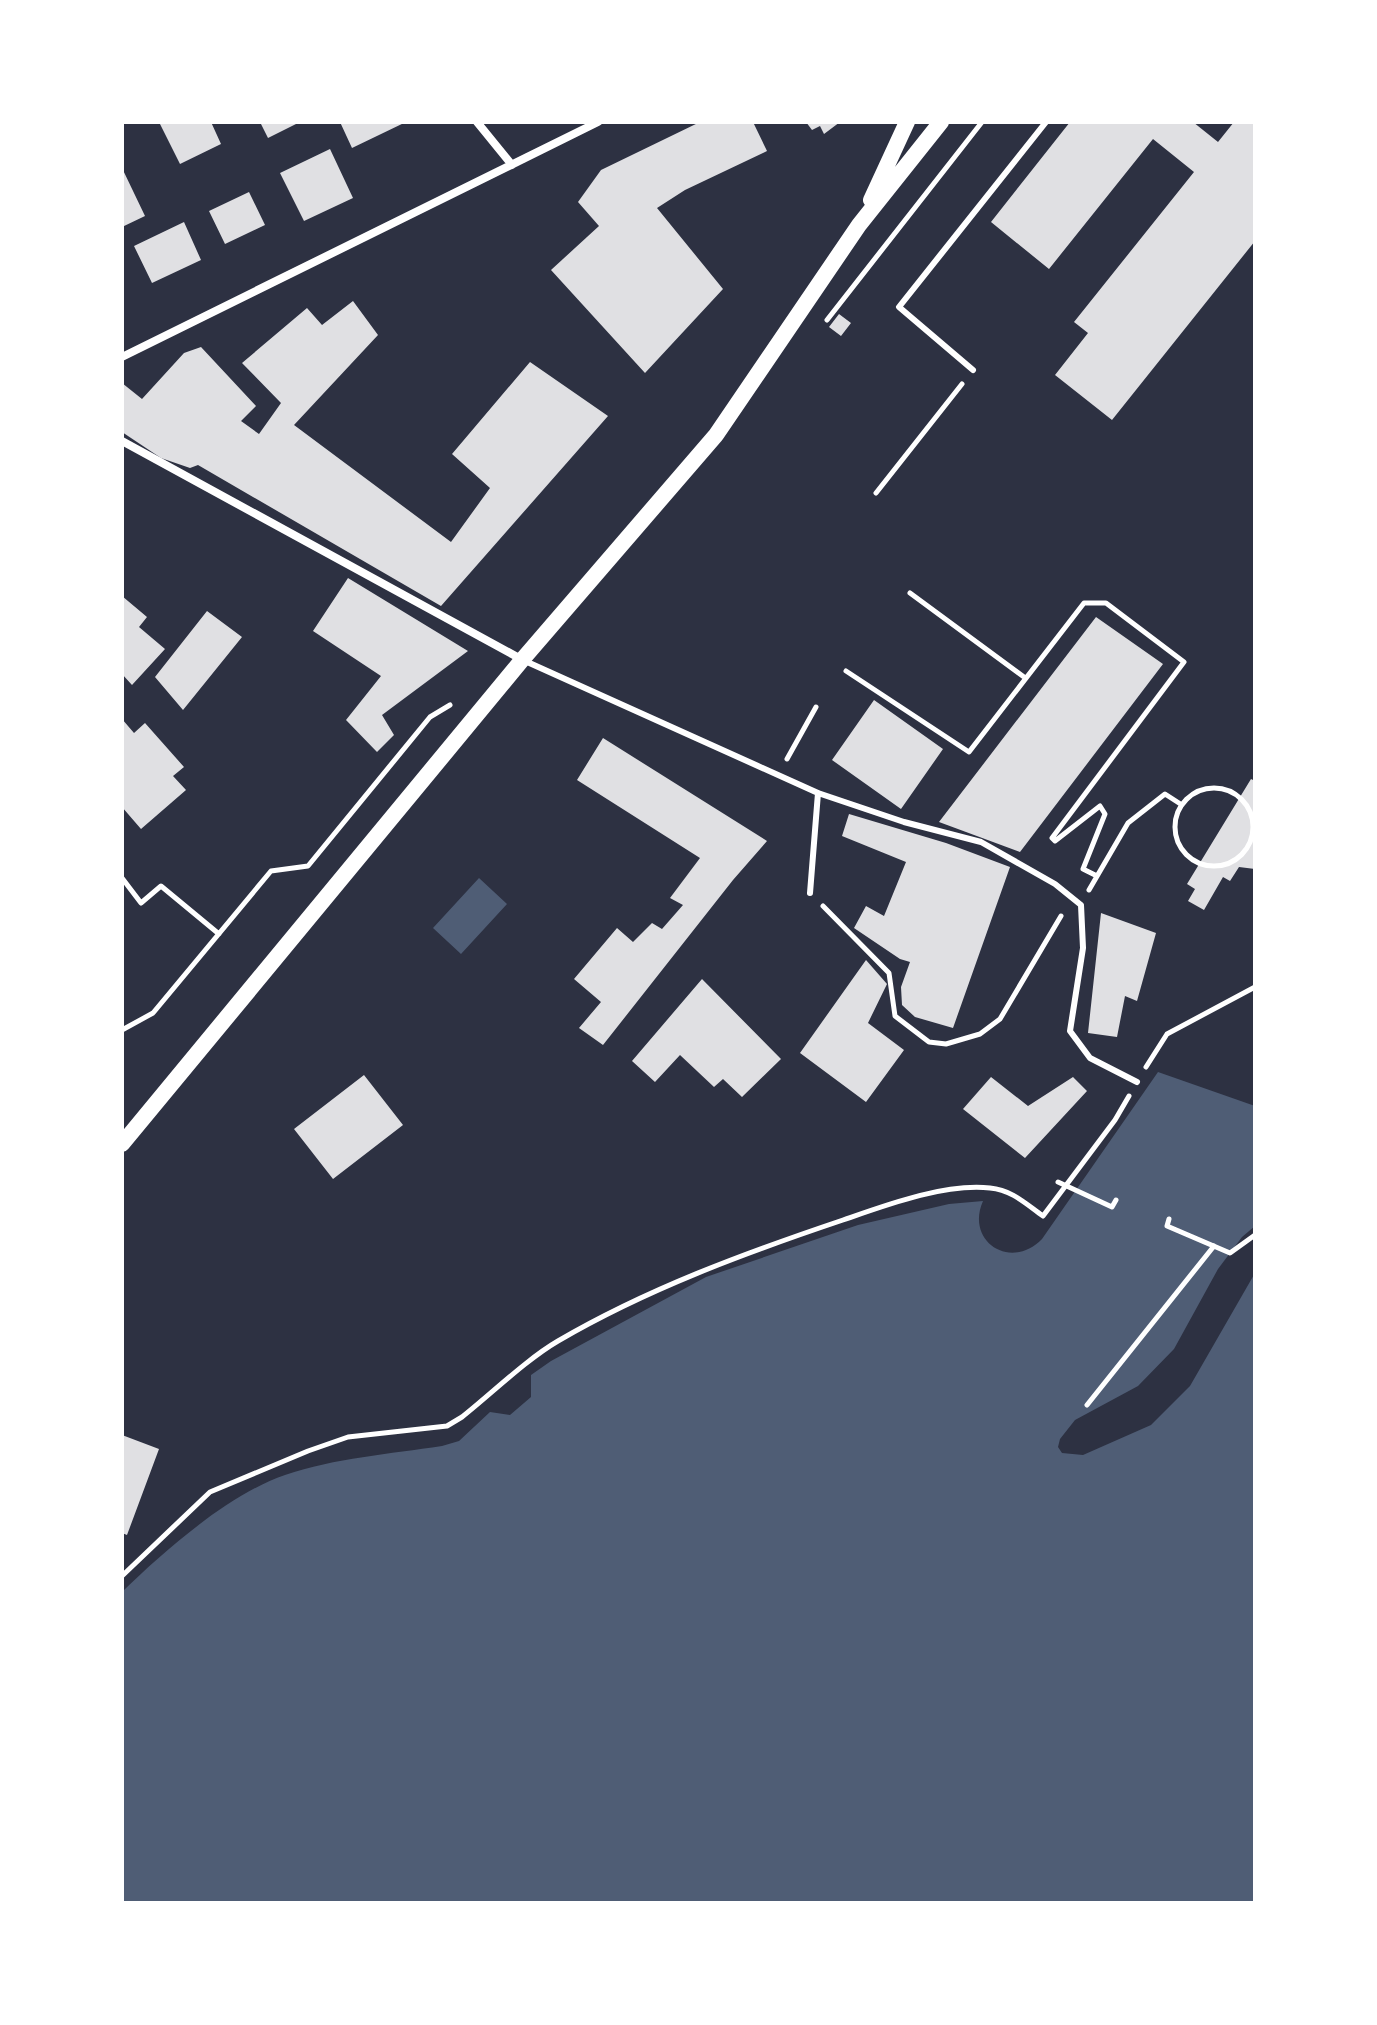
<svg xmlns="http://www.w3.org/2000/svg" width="1377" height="2025" font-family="'Public Sans',sans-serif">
	<rect width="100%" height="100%" fill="#2d3142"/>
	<path fill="#4f5d75" d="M479 878 507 904 461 954 433 928Z
		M1158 1072 1255 1106V1226L1242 1237 1218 1269 1174 1349 1138 1386 1075 1420 1060 1439 1058 1447 1062 1453 1083 1455 1151 1425 1190 1386 1255 1273V1903H122V1592C164 1551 229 1494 285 1475 335 1458 390 1454 442 1446L459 1441 490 1412 510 1415 531 1397V1375L551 1361 706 1277 858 1225 949 1204 983 1201C965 1242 1011 1271 1042 1239Z"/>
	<path fill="#e0e0e3" d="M159 122H211L221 144 180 164Z
		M260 122H300L268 138Z
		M340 122H406L352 148Z
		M700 122H753L767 151 685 190 657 208 723 289 645 373 551 270 599 226 578 202 601 170Z
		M806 122H840L824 134 820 126 812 130Z
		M1070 122H1193L1218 142 1234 122H1255V241L1112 420 1055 375 1088 333 1074 322 1194 172 1153 139 1049 269 991 222Z
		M330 149 353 198 304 221 280 173Z
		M122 168 145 216 122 227Z
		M249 192 265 225 225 244 209 211Z
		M184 222 201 260 152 283 134 246Z
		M353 301 378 335 294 425 451 542 490 488 452 454 530 362 608 416 441 606 198 465 190 468 161 458 122 432V383L142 399 184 353 201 347 256 406 241 421 259 434 281 403 242 363 307 308 322 325Z
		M839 314 851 323 841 336 829 327Z
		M348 578 468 651 382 715 394 735 377 752 346 720 381 676 313 631Z
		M122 596 147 617 139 627 165 649 132 685 122 674Z
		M207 611 242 637 183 710 155 677Z
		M1096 617 1163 664 1020 852 939 822Z
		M874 700 943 749 901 809 832 760Z
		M122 719 134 733 145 723 184 767 173 776 186 790 141 829 122 807Z
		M603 738 767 841 733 880 603 1045 579 1028 601 1002 574 979 617 928 633 942 652 923 662 929 683 905 670 898 700 858 577 780Z
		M1251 779 1255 781V869L1239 867 1230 881 1223 877 1204 910 1188 901 1195 889 1187 884Z
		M849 814 946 843 1010 867 953 1028 915 1017 902 1005 901 987 910 962 900 959 854 928 866 906 884 916 906 862 842 836Z
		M1101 913 1156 933 1137 1001 1125 996 1117 1037 1088 1033Z
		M866 960 887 984 868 1023 904 1050 866 1102 800 1053Z
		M702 979 781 1059 742 1097 723 1079 714 1087 680 1055 655 1082 632 1061Z
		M364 1075 403 1125 333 1179 294 1129Z
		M991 1077 1028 1106 1073 1077 1087 1091 1025 1158 963 1109Z
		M122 1435 159 1449 127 1535 122 1533Z"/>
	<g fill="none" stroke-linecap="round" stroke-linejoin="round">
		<path stroke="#fff" stroke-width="5" d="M827 320 982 122
			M876 493 962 384
			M910 593 1024 677
			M846 671 969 752 1084 603H1106L1184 662 1052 838 1055 841 1100 806 1105 814 1083 869 1097 876
			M787 759 816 707
			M1175 827a39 39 0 1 1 78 0a39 39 0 1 1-78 0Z
			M122 878 141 903 161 886 219 934
			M1089 890 1128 823 1165 794 1182 805
			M823 906 889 973 895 1016 929 1042 946 1044 980 1034 1000 1019 1061 916
			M122 1030 153 1013 271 871 308 866 430 717 450 705
			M1146 1067 1167 1034 1255 987
			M1058 1182 1112 1207 1116 1200
			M1169 1219 1167 1226 1230 1253 1255 1235
			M1087 1405 1214 1246
			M122 1576 210 1492 308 1451 348 1437 447 1426 462 1417C491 1394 527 1359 558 1341 647 1289 745 1253 843 1220 886 1205 945 1183 990 1188 1012 1190 1026 1204 1043 1216L1115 1120 1129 1096"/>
		<path stroke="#fff" stroke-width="6" d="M973 370 899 307 1046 122
			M525 661 818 793 904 822 981 842 1055 884 1081 905 1083 948 1070 1031 1090 1058 1137 1082
			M810 893 818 793"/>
		<path stroke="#fff" stroke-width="8" d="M477 122 512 165
			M122 357 598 122
			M122 441 521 659"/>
		<path stroke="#fff" stroke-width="16" d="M871 200 907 122
			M122 1144 522 660 716 435 859 225 941 122"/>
	</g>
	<rect width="1377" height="2025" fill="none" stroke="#ffffff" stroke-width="248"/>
</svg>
